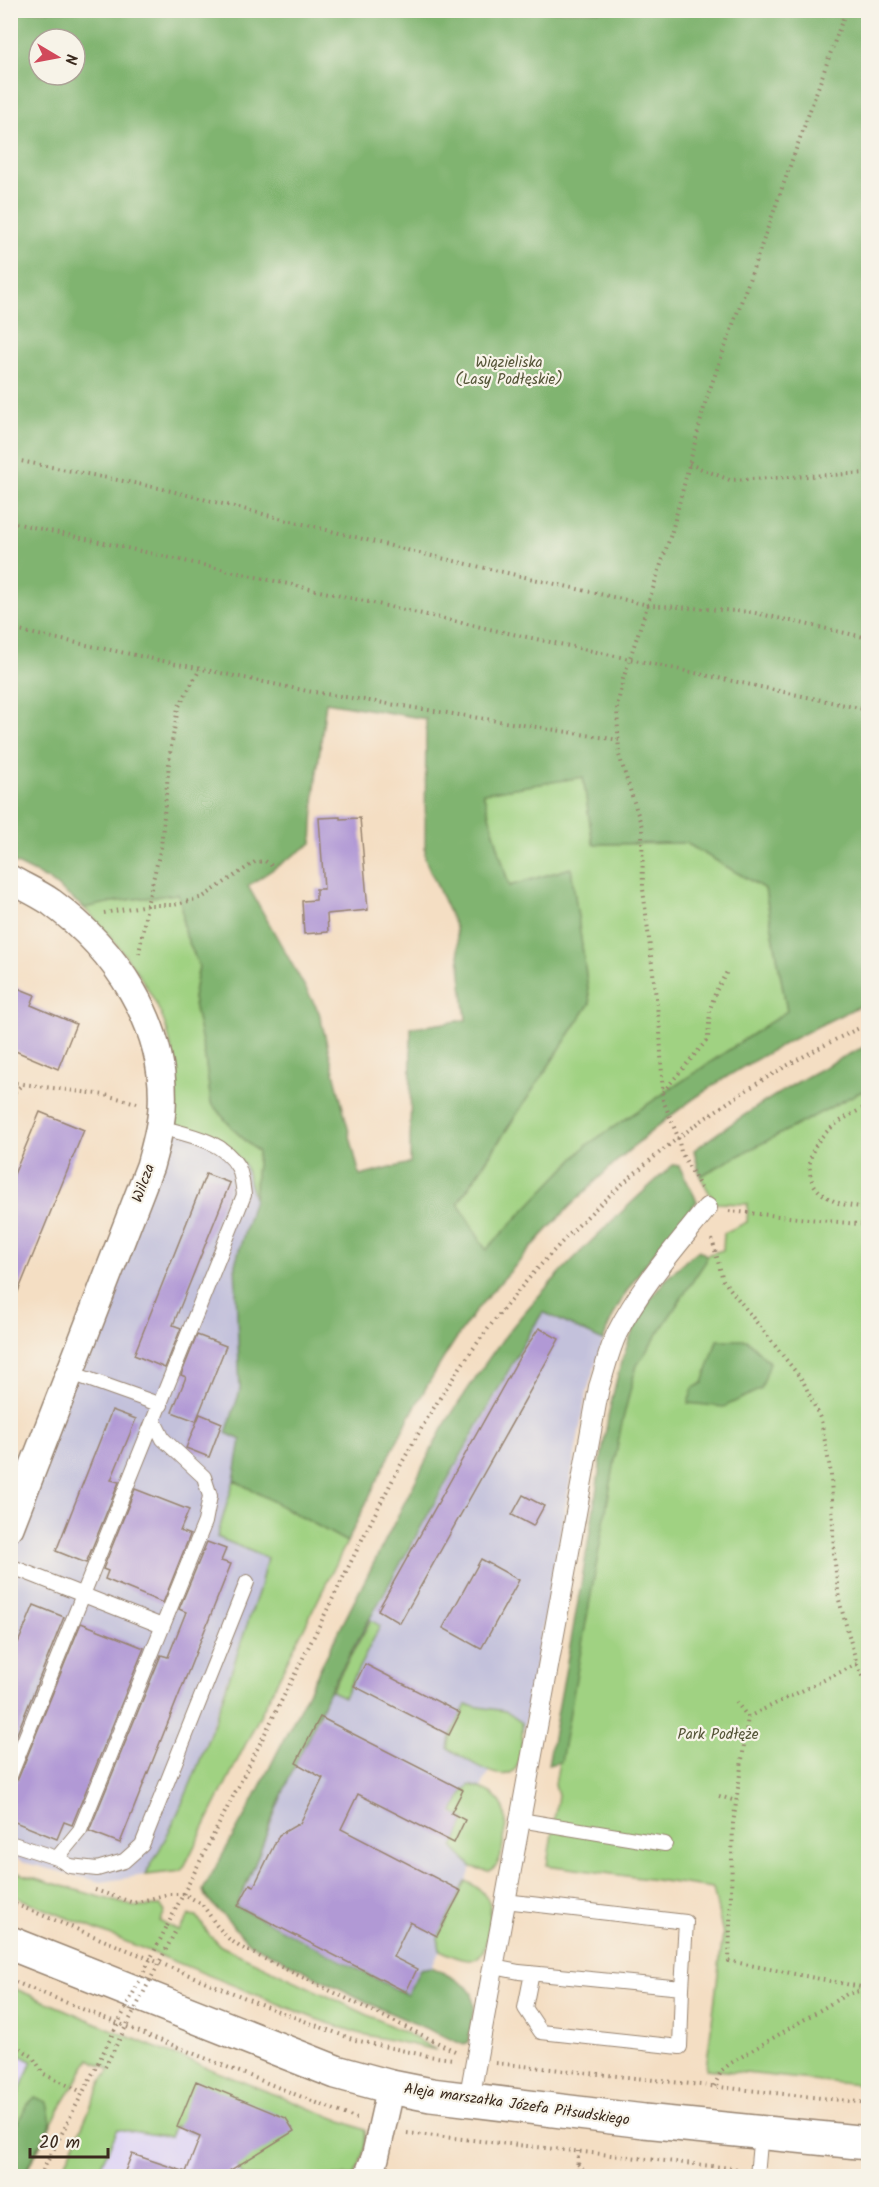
<svg xmlns="http://www.w3.org/2000/svg" width="879" height="2187" font-family="Kalam,sans-serif">
	<rect width="100%" height="100%" fill="#f7f3e8"/>
	<filter id="ink" filterUnits="userSpaceOnUse"><feTurbulence type="fractalNoise" baseFrequency=".0167" numOctaves="2"/><feDisplacementMap in="SourceGraphic" scale="12" xChannelSelector="R" yChannelSelector="G"/><feConvolveMatrix kernelMatrix="1 2 1 2 8 2 1 2 1" color-interpolation-filters="sRGB"/></filter>
	<filter id="wash" filterUnits="userSpaceOnUse"><feTurbulence type="fractalNoise" baseFrequency=".008" numOctaves="4" result="noise"/><feDisplacementMap in="SourceGraphic" scale="24" xChannelSelector="R" yChannelSelector="G"/><feGaussianBlur stdDeviation="1.35" result="paint"/><feColorMatrix in="noise" values="0 0 0 0 0 0 0 0 0 0 0 0 0 0 0 0 0 1.4 0 .05"/><feComposite in="paint" operator="in"/></filter>
	<g filter="url(#wash)">
		<rect width="100%" height="100%" fill="#f4dec3"/>
		<path fill="#dfd5f5" d="M11 1994 56 2013 11 2124Z
			M175 2126 225 2147 243 2176H96L118 2129 169 2137Z"/>
		<path fill="#c3c1db" d="M176 1124 225 1143 245 1166 254 1199 235 1264 240 1391 226 1432 241 1440 234 1480 217 1537 267 1558 259 1590 192 1781 161 1850 145 1875 101 1882 22 1862 11 1854V1522Z
			M542 1312 603 1341 586 1395 523 1734 522 1723 448 1748 489 1771 481 1788 470 1785 453 1812 467 1819 468 1861 472 1867 462 1892 438 1938 440 1950 432 1967 420 1969 407 1995 236 1907 248 1883 295 1763 319 1717 327 1695Z"/>
		<path fill="#a0d282" stroke="#6e7e50" stroke-width="1.5" d="M583 777 593 844 686 843 765 889 787 1011 587 1145 486 1251 458 1204 590 1003 571 868 509 886 483 793Z
			M177 893 182 907 184 931 199 966 193 998 205 1057 211 1103 234 1130 258 1152 254 1199 245 1166 225 1143 176 1124C176 1096 176 1069 170 1042 161 997 116 940 84 908L99 904Z
			M868 1089V2086L706 2069 723 1934 713 1888 547 1865 558 1795 555 1784 618 1429 634 1359 706 1255 723 1250 724 1233 747 1222 748 1204 715 1203 700 1176 853 1095Z
			M234 1480 347 1542 182 1871 145 1875C198 1788 225 1686 259 1590L267 1558 217 1537Z
			M371 1620 380 1626 344 1697 331 1691Z
			M466 1705 505 1711 522 1723C523 1735 522 1745 520 1756 514 1797 467 1759 448 1748L450 1737Z
			M470 1785C506 1794 510 1812 503 1844 501 1856 500 1866 488 1871L472 1867 453 1847 466 1819 453 1812 464 1791Z
			M11 1871 135 1907 161 1906 165 1912 160 1921 179 1931 190 1915 197 1916 209 1935 221 1946 406 2033 436 2050 358 2033 316 2019 11 1895Z
			M466 1881C494 1895 492 1906 488 1935 482 1969 465 1962 440 1950L438 1938Z
			M11 1987 144 2043 365 2130C367 2146 361 2163 354 2176H243L225 2147 175 2126 170 2137 118 2129 96 2176H60L103 2079 110 2070 90 2059 60 2108 24 2176H11V2112L32 2061 11 2051Z"/>
		<path fill="#80b470" stroke="#5e6f47" stroke-width="1.5" fill-rule="evenodd" d="M10 11H868V1002C817 1026 765 1052 717 1083 641 1132 575 1197 516 1265 501 1282 485 1298 472 1316 421 1386 385 1465 347 1542L234 1480 241 1440 226 1433 240 1391 235 1264 254 1199 258 1152 234 1130 211 1103 205 1057 193 998 199 966 184 931 182 907 178 894 118 901 84 908 49 880 11 861ZM39 39H75V75H39ZM326 702 426 719 425 859 456 928 466 1020 411 1028 410 1163 360 1176 319 1012 248 886 312 843 315 788ZM583 777 593 844 686 843 765 889 787 1011 587 1145 486 1250 458 1203 590 1003 571 868 509 886 483 793Z
			M868 1045V1089L856 1094 700 1176 694 1150C749 1110 806 1074 868 1045Z
			M673 1165 679 1166 697 1201C662 1245 620 1287 603 1341L543 1312 529 1334 327 1695C313 1731 294 1764 280 1800 265 1835 254 1872 236 1906L407 1995 420 1969 432 1967 455 1979 467 1987 472 1994 474 2007 468 2043 464 2045 379 2008 249 1943 205 1896 203 1890 250 1806 443 1427C468 1389 493 1349 523 1314 569 1260 620 1212 673 1165Z
			M699 1250 706 1255V1261L636 1367 621 1427 561 1762 548 1765C563 1681 580 1597 593 1513 603 1450 609 1385 635 1326 649 1296 672 1270 699 1250Z
			M717 1340H747L770 1363 761 1389 724 1407 688 1403 693 1388 703 1383Z
			M35 2097 47 2102 51 2122 23 2176H11V2134L28 2104Z"/>
		<g id="blocks">
			<path fill="#b199d5" d="M340 817V819L360 818 368 910 327 914 328 932 304 934 302 901 316 900V889H324L319 818Z
				M10 985 35 995 31 1005 76 1024 58 1069 13 1050 16 1039 10 1053Z
				M40 1112 84 1130 11 1309 10 1184Z
				M206 1174 230 1183 173 1325 181 1328 165 1368 134 1355Z
				M539 1328 559 1339 400 1623 378 1610 519 1358Z
				M197 1335 226 1346 196 1421 172 1412 186 1377 181 1375Z
				M112 1410 136 1419 111 1480 119 1482 86 1563 56 1551Z
				M200 1414 222 1423 209 1457 186 1448Z
				M135 1489 189 1510 180 1531 190 1535 163 1603 105 1579 108 1571 103 1569Z
				M523 1495 544 1506 533 1526 512 1515Z
				M207 1542 226 1549 221 1561 231 1564 120 1843 89 1831 161 1655 168 1657 186 1612 179 1609Z
				M481 1559 519 1580 481 1649 443 1628Z
				M34 1605 64 1617 10 1751V1662Z
				M81 1623 144 1648 72 1825 64 1822 57 1839 10 1820V1785L18 1779Z
				M365 1664 460 1713 449 1735 354 1686Z
				M320 1717 463 1790 451 1813 465 1820 454 1843 358 1794 341 1829 461 1891 437 1936 410 1922 393 1957 417 1969 406 1992 238 1906 250 1884 254 1886 279 1835 300 1823 323 1778 296 1763Z
				M196 2081 286 2118 294 2131 221 2176H123L132 2154 186 2172 200 2137 177 2127Z"/>
		</g>
	</g>
	<g filter="url(#ink)">
		<use href="#blocks" fill-opacity="0" stroke="#988470" stroke-width="1.5"/>
		<g fill="none" stroke-linecap="round" stroke-linejoin="round">
			<g stroke="#988470" stroke-width="16">
				<path id="service" d="M71 1373 161 1405
					M10 1566 162 1626
					M10 1776 244 1195C243 1187 242 1175 238 1167 223 1140 188 1135 160 1127
					M520 1820 665 1844
					M10 1843 57 1858 70 1866 97 1869 124 1861 142 1845 247 1582
					M57 1858 80 1830 205 1522 210 1496 204 1477 163 1439 154 1421
					M494 1967 519 1972 682 1988 686 1922 505 1901
					M532 1973 525 2008 541 2032 680 2047 682 1988
					M757 2176 761 2132"/>
			</g>
			<g stroke="#988470" stroke-width="22">
				<path id="pedestrian" d="M469 2100 599 1387C605 1369 609 1350 617 1333 640 1287 675 1248 707 1208"/>
			</g>
			<g stroke="#988470" stroke-width="30">
				<path id="minor" d="M10 879C24 887 38 893 51 902 115 949 167 1025 162 1108 161 1128 155 1147 150 1166L10 1527
					M368 2176 375 2158 391 2087"/>
			</g>
			<g stroke="#988470" stroke-width="36">
				<path id="tertiary" d="M10 1943 336 2072 391 2087 431 2095 644 2121 868 2143"/>
			</g>
			<path stroke="#988470" stroke-width="4" stroke-dasharray="1.5 4.5" stroke-linecap="butt" d="M10 459 159 488 419 553 648 605 751 612 868 638
				M689 464 730 480 868 473
				M10 522 494 630 868 710
				M10 629 307 691 619 740
				M104 913 147 905H174L203 897 255 862 265 861 275 868
				M139 954 147 905 161 847 170 753 178 708 200 669
				M10 1082 22 1084
				M663 1092 708 1039 710 1009 716 991 728 970
				M10 1096 23 1084 105 1095 137 1103
				M868 1106C842 1118 806 1138 810 1172 811 1185 820 1194 832 1200 842 1206 857 1206 868 1208
				M701 1188 681 1152 678 1137 663 1100 660 1031 643 889 642 827 619 755 617 707 623 679 672 531 706 400 846 10
				M729 1211 868 1225
				M712 1239 723 1280 803 1381 821 1420 831 1474 834 1554 839 1600 857 1664 868 1688
				M857 1664 748 1717 733 1824 729 1961 866 1988
				M736 1702 748 1717
				M719 1796 736 1801
				M95 1890 134 1903 169 1894H184L202 1904 217 1926 229 1939 240 1947 457 2052
				M10 1902 275 2010 355 2040 428 2056 453 2059
				M167 1926C217 1828 267 1730 316 1632 356 1553 393 1472 440 1398 543 1235 693 1104 868 1024
				M10 1980 357 2119
				M10 2042 32 2056 44 2074 82 2092
				M496 2063 868 2103
				M714 2086 722 2070 731 2063 847 1994 868 1989
				M407 2133 740 2169
				M578 2164 588 2176
				M777 2173 812 2176
				M40 2176 98 2063
				M577 2176 578 2151"/>
			<use href="#service" stroke="#fff" stroke-width="14"/>
			<use href="#pedestrian" stroke="#fff" stroke-width="20"/>
			<use href="#minor" stroke="#fff" stroke-width="27"/>
			<use href="#tertiary" stroke="#fff" stroke-width="33"/>
			<path stroke="#988470" stroke-width="4" stroke-dasharray="1.5 4.5" stroke-linecap="butt" d="M98 2063 167 1926
				M105 2067 176 1930"/>
		</g>
	</g>
	<g text-anchor="middle" stroke-width="4.5" stroke-linejoin="round" paint-order="stroke">
		<g font-size="15" fill="#545437" stroke="#f7f3e8">
			<text x="509" y="367">Wiązieliska<tspan x="509" dy="17">(Lasy Podłęskie)</tspan></text>
			<text x="718" y="1739">Park Podłęże</text>
		</g>
		<g font-size="15" fill="#3b2a1e" stroke="#f7f3e8">
			<text transform="translate(143 1183) rotate(-70)" y="5">Wilcza</text>
			<text transform="translate(517 2104) rotate(8)" y="5">Aleja marszałka Józefa Piłsudskiego</text>
		</g>
	</g>
	<rect width="879" height="2187" fill="none" stroke="#f7f3e8" stroke-width="36"/>
	<g transform="translate(57 57) rotate(100)"><circle r="28" fill="#f7f3e8" stroke="#aca397" stroke-width="1.5"/>
	<path d="M0-4.5L10 22L0 15L-10 22Z" fill="#d1495b"/>
	<text y="-9" font-size="16" font-weight="bold" text-anchor="middle" fill="#3b2a1e">N</text>
	</g>
	<path d="M30 2148v9h78v-9" fill="none" stroke="#3b2a1e" stroke-width="3"/>
	<text x="39" y="2148" font-size="18" fill="#3b2a1e" stroke="#f7f3e8" stroke-width="4.5" paint-order="stroke">20 m</text>
</svg>
